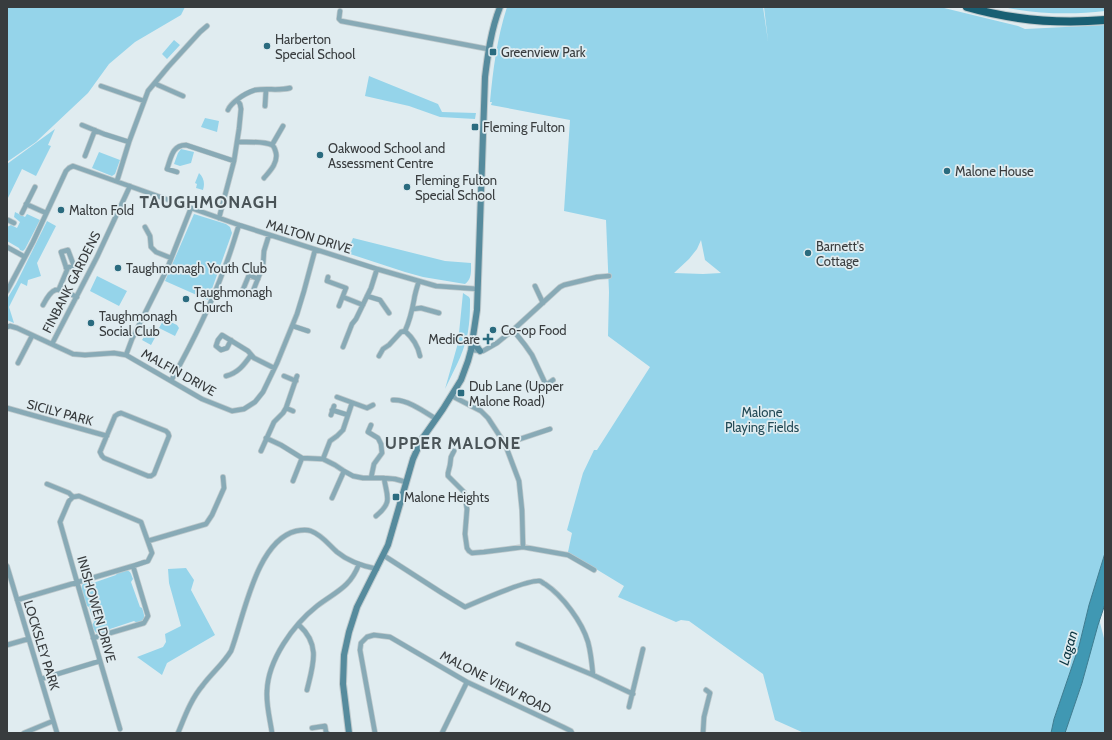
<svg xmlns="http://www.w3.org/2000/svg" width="1112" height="740" font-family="Cabin,sans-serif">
	<rect width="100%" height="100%" fill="#e0ecf0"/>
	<path fill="#95d4ea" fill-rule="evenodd" d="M7 7H185L181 15 135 42 109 64 88 93 36 142 7 162Z
		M507 7H763L768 41 764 7H940L1018 26 1025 29 1105 25V553L1089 605 1079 646 1054 719 1051 733H804L775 720 763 674 689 621 681 620 676 622 618 597 624 586 568 552 572 533 567 530 583 473 594 450H597L650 367 608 336 609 292 606 220 564 211 570 120 491 105 492 102H490C493 70 497 38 507 7ZM701 240 705 260 721 273 703 274 674 273 689 259 697 249Z
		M1003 7H1105V11C1072 15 1036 14 1003 7Z
		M174 40 180 45 167 59 162 54Z
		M369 76 438 104 442 112 476 113 475 119 440 117 409 106 365 96Z
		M205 118 219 121 217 132 201 127Z
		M55 129 48 145 51 146 36 176 22 169 7 200V164Z
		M181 149 194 152 191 163 180 166 174 164 178 153Z
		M99 152 120 160 115 174 112 176 92 168Z
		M199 173C204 178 205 183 203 190L196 188 197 184 195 183Z
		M15 212 25 217 27 214 40 220 25 249 23 251 20 250 19 248 7 241V227L11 225 17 228 20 222 14 217Z
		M194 214 226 224 230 227 232 233 208 300 165 281Z
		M47 221 56 226 37 263 41 276 28 280 27 286 21 283 9 307 14 323 7 320V299L16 284Z
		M353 238 445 261 471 263C471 271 472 279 465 284L423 277 405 272 347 253Z
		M97 276 127 291 119 306 90 291Z
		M463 293 469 297 470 299C470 307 470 316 469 324 467 348 455 368 445 389L458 343Z
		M164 319 177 325 179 328 175 336 159 328Z
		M150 327 158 332 151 345 142 340Z
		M186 568 194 580 191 590 215 635 167 663 162 675 137 657 163 647 166 642 165 634 181 626 169 583 168 569Z
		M126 570C131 571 131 574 133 579L131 582 140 607 142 608C145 617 146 620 137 623L134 621 110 629 108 631C98 634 96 636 92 625L94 622 89 607 87 606C85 600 78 587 84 583 85 583 90 581 91 581L93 583 116 575 117 573Z
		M1099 619 1105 642V733H1065L1082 683Z"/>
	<path fill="#4098b3" stroke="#3e7c90" d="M1105 553V604L1098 625 1082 683 1065 733H1051L1054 719 1079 646 1089 605Z"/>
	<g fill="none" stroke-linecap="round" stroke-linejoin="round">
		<g stroke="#bec9cc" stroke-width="6">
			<path id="street" d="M340 11 339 19 341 21 488 49
				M155 83 158 85 183 96
				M101 86 144 101
				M265 106 266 90
				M228 110C230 105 234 102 238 99 243 95 249 92 255 90 267 88 279 91 290 88
				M82 125 104 134 129 142
				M237 142C247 142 264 141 272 145 275 147 275 150 276 153 278 163 270 171 264 178
				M272 145 283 126
				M85 156 95 130
				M177 172 167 169C171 158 172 145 186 145L234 161
				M117 181 129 142 148 91 168 67 200 32 207 26
				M26 204 46 213
				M22 213 35 187
				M219 218 234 161 239 129 241 109 240 104 237 100
				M8 220 14 223
				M145 227 150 236 151 247 156 252 171 258
				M7 247 25 257
				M328 277 327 281 346 288 339 306
				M258 279 249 275 242 292 251 296 263 266 264 251 269 235
				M535 286 543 303
				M59 289 67 270 61 252 68 250 74 266 66 268
				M7 291 33 242 66 171 69 168 73 166 239 225 377 269 436 286 478 289
				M367 296 380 300 389 313
				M343 297 363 305
				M43 305C54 284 57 288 77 297
				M413 309 421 308 439 313
				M293 326 308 331
				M7 327 10 326 17 328 73 354 85 355 114 353 126 355 202 399 232 411 244 409 255 402 263 392 277 363 297 314 304 291 315 250
				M513 330 525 345 532 355 546 385
				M405 331C413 338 418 346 420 356
				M231 340 227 348 221 350 216 346 218 340 222 335 248 351 254 358 274 368
				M52 344 97 257 130 186
				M343 347 352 324 356 319 371 288 377 269
				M471 350 483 351 497 343 513 330 560 287 564 285 597 277 609 276
				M126 355 132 339 167 269 191 208
				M379 356 383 349 389 345 401 332 405 331C410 320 412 311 414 300 415 293 417 287 419 281
				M18 363 32 336
				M226 376C238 373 244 365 251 355
				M284 376 296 381
				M171 381C191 345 210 308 224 269 230 255 234 240 239 225
				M539 390 553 380
				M452 396 481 411 488 418 505 444 519 481 522 510 523 547
				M337 397 367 408 373 405
				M393 400C407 399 425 412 436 419
				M7 408 107 436
				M286 408 293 411
				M332 410 348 415
				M121 413 166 431 168 433 169 436 154 474 151 476H148L104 458 102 456 100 452 115 416 118 414Z
				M331 415 334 406
				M371 425 368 432 378 438 381 444 382 453 374 464 371 478
				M266 438 281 445 302 458 323 459 335 465 344 471 353 476 363 478H384L395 479 406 482
				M505 444 550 429
				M261 451 274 422 283 413 286 408 297 376
				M454 451 451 457 450 465 448 473V476L464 492 465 498 467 509 465 534 467 548 469 551 472 553 484 552 523 547 568 555 594 570
				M323 459 330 441 337 436 343 430 352 403
				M293 481 302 458
				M47 484 69 493 73 497
				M332 498 344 471
				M376 516C393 502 387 497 384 478
				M148 541 206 524 212 515 224 488 223 477
				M383 555 442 593 465 607C479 601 528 579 540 581 541 581 544 584 545 584 563 596 582 622 588 642 591 653 592 664 593 675
				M7 566 57 733
				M17 600 133 566 148 616 144 623 93 638
				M299 625C321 645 313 665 307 690
				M518 644 593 675 633 694
				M7 645 28 639
				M41 679 100 661
				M629 707 643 649
				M312 728 325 726 326 732 327 733
				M120 729 77 582 60 522 69 501 73 497 79 496 141 522 152 553 148 561 133 566
				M24 733 53 721
				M178 733C185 716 191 699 203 685 212 673 223 664 231 651 244 617 256 541 296 531 301 530 306 529 311 531 322 535 329 545 337 552 349 562 362 566 377 569
				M272 733C270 719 266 705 267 691 268 660 293 625 317 606 335 592 350 588 359 564
				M375 733 360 650 361 643 367 637 374 635 390 637 467 682 563 727 571 731 572 733
				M442 733 467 682
				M703 733 704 717 710 693 706 690"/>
		</g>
		<g stroke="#bec9cc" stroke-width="8">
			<path id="secondary" d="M472 340 480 351
				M349 733 343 684 344 655 349 632 357 607 388 545 413 459 422 439 443 409 461 380 468 361 471 350 477 310 485 77C488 53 491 30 500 7"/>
		</g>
		<g stroke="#bec9cc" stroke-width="10">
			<path id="highway" d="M967 7C1012 20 1058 24 1105 20"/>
		</g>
		<use href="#street" stroke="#88aab6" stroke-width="4.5"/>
		<use href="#secondary" stroke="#568b9d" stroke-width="6"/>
		<use href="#highway" stroke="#195f73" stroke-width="8"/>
	</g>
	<g fill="#2a6b7f" stroke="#e0ecf0" stroke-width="1.5">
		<circle cx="267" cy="46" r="4"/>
		<rect x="489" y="48" width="8" height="8" rx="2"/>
		<rect x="471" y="123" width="8" height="8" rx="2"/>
		<circle cx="320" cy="155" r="4"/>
		<circle cx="947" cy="171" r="4"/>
		<circle cx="407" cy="187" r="4"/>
		<circle cx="61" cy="210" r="4"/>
		<circle cx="808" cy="253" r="4"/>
		<circle cx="118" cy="268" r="4"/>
		<circle cx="186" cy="299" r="4"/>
		<circle cx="91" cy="323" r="4"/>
		<circle cx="493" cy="330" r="4"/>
		<path d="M486 333h4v4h4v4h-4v4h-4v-4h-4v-4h4z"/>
		<rect x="457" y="389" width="8" height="8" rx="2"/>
		<rect x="392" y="493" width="8" height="8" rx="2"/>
	</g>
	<g text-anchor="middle" stroke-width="3.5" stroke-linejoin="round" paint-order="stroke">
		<g font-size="13" fill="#383c3e" stroke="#e0ecf0" text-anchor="start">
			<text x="275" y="44">Harberton<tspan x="275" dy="15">Special School</tspan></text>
			<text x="501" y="57">Greenview Park</text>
			<text x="483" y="132">Fleming Fulton</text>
			<text x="328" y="153">Oakwood School and<tspan x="328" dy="15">Assessment Centre</tspan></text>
			<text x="955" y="176">Malone House</text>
			<text x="415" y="185">Fleming Fulton<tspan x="415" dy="15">Special School</tspan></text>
			<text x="69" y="215">Malton Fold</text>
			<text x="816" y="251">Barnett's<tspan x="816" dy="15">Cottage</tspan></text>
			<text x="126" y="273">Taughmonagh Youth Club</text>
			<text x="194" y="297">Taughmonagh<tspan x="194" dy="15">Church</tspan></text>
			<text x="99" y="321">Taughmonagh<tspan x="99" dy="15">Social Club</tspan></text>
			<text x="501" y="335">Co-op Food</text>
			<text x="480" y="344" text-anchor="end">MediCare</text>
			<text x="469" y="391">Dub Lane (Upper<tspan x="469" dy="15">Malone Road)</tspan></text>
			<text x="404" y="502">Malone Heights</text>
		</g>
		<g font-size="13" fill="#383c3e" stroke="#e0ecf0">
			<text transform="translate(309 236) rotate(17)" y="5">MALTON DRIVE</text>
			<text transform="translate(71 282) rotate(-63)" y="5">FINBANK GARDENS</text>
			<text transform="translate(179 372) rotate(29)" y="5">MALFIN DRIVE</text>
			<text transform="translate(60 412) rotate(15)" y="5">SICILY PARK</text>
			<text transform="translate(97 609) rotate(74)" y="5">INISHOWEN DRIVE</text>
			<text transform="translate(42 645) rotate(73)" y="5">LOCKSLEY PARK</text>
			<text transform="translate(496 682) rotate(27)" y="5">MALONE VIEW ROAD</text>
		</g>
		<g font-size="13" fill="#234a56" stroke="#e0ecf0">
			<text x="762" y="417">Malone<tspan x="762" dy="15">Playing Fields</tspan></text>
		</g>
		<g font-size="14" font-style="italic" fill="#0a3440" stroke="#e0ecf0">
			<text transform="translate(1068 648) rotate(-74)" y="5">Lagan</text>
		</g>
		<g font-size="17" font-weight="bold" letter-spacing="1" fill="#4a5458" stroke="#e0ecf0">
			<text x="209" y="208">TAUGHMONAGH</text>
			<text x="453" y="449">UPPER MALONE</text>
		</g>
	</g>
	<rect width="1112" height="740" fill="none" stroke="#383c3e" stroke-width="16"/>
</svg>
